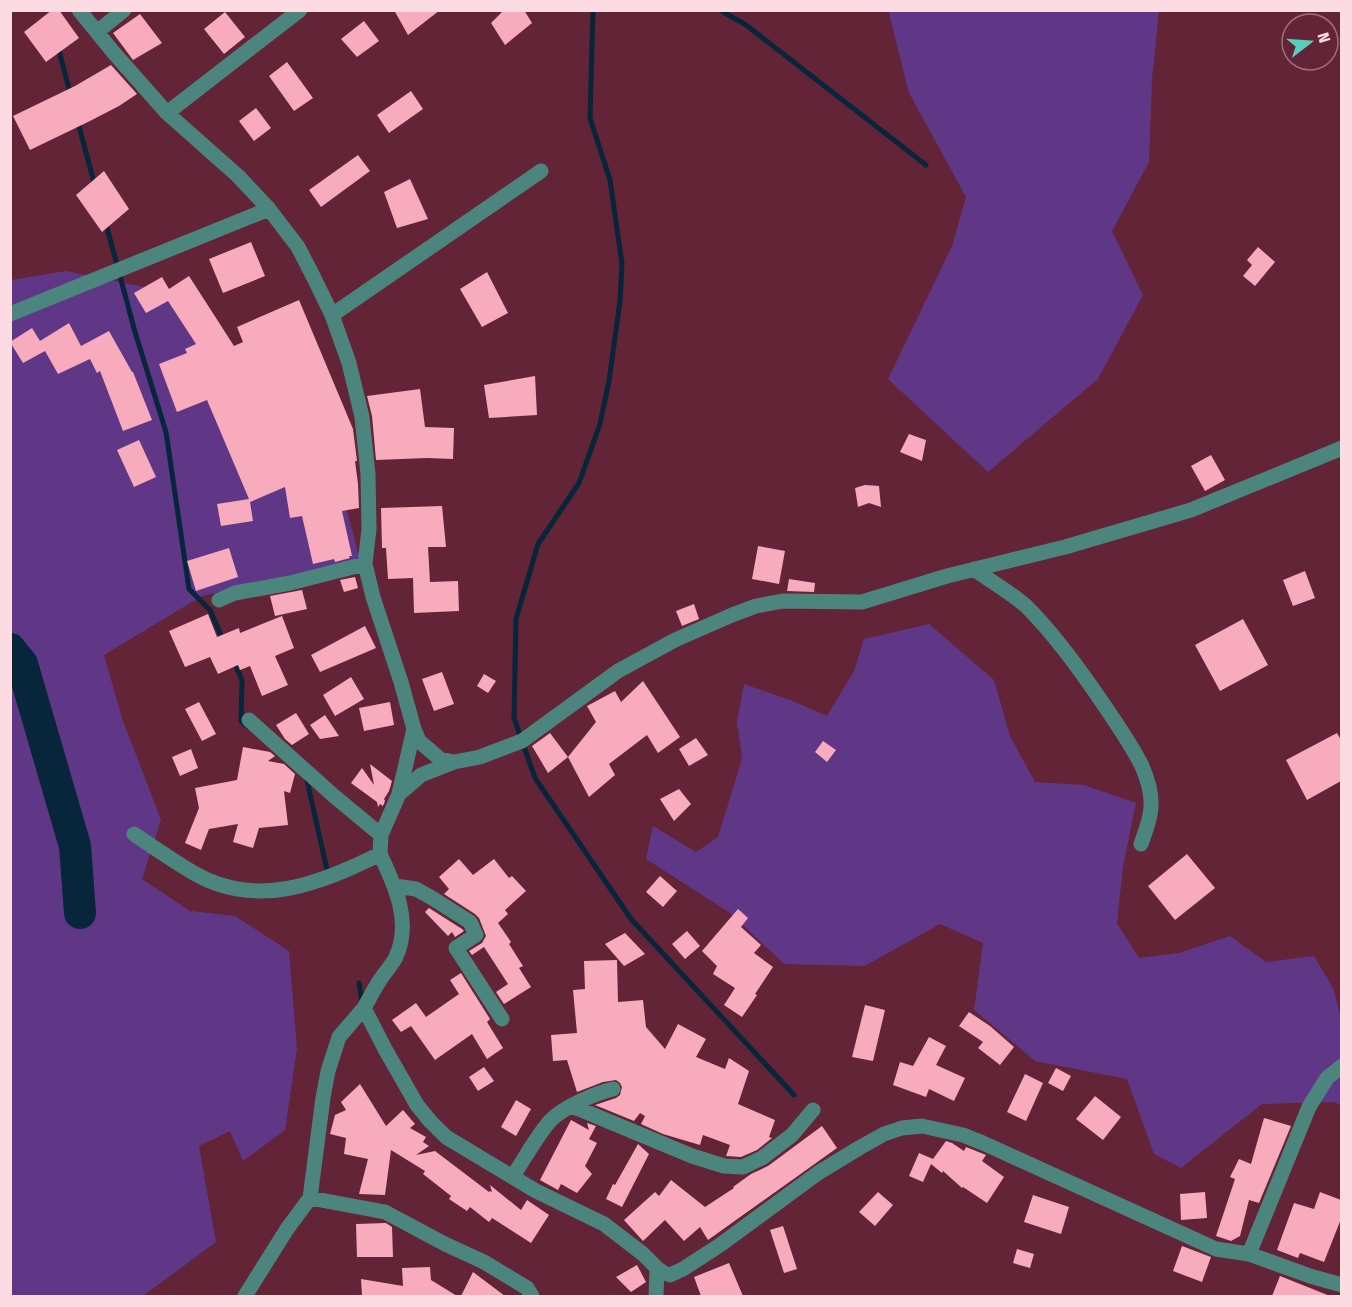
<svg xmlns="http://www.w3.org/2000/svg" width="1352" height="1307" font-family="'Fira Sans Condensed',sans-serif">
	<rect width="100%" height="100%" fill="#622436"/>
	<path fill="#5f3786" d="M891 11H1159L1152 79 1149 162 1112 231 1143 295 1098 379 988 472 888 379 952 246 966 197 909 93 889 13Z
		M66 271 144 287 196 307 334 463 360 559 202 596 104 655 122 718 161 820 142 879 190 911 235 916 289 951 297 1049 285 1130 243 1161 230 1131 199 1146 216 1242 143 1296H11V280Z
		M929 624 994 680 1010 736 1035 782 1084 785 1136 803 1123 867 1117 923 1139 958 1179 953 1230 936 1266 962 1314 956 1333 988 1341 1018V1106L1335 1102 1262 1104 1181 1168 1154 1154 1127 1079 1035 1061 974 1010 983 943 940 924 865 966 784 964 730 913 646 859 653 826 696 852 718 837 742 759 737 722 744 684 793 701 827 716 854 671 864 639Z"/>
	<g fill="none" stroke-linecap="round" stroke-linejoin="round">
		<path stroke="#07253b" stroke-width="5" d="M593 10 590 118 610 180 622 264 620 301 609 381 600 424 579 483 538 544 516 619 514 718 535 778 631 919 794 1095
			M720 10 746 25 926 165
			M58 47 71 96
			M77 119 95 186
			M106 224 135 332 166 432 189 589 210 610 223 640
			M234 662 242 680 241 721 247 726
			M306 776 327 870
			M359 983 362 1002"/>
		<path stroke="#07253b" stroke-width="32" d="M10 649 22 664 75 846 80 913"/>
	</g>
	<path fill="#f7abbc" d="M52 10H59L79 38 46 62 24 32Z
		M394 10H440L408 35Z
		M504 10H524L532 23 505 45 491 23Z
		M225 12 245 37 224 54 204 29Z
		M140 14 162 43 133 60 113 33Z
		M364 21 379 41 357 57 341 39Z
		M287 62 313 98 294 111 269 76Z
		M111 65 137 94 119 106 90 121 30 150 13 116 75 86Z
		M411 91 423 109 389 133 377 115Z
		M256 108 271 128 254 141 239 121Z
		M358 155 370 171 321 207 309 190Z
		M104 171 129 209 102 232 76 195Z
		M410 179 428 219 397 228 384 192Z
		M251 242 265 276 223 293 209 259Z
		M1258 247 1275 262 1255 286 1243 276 1252 265 1247 260Z
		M487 272 508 313 482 327 460 289Z
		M189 276 234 346 243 342 237 327 299 300 353 429 357 461H355L358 484 359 508 342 511 352 556H349L350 558 335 562 334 559 313 564 302 516 290 518 285 487 250 502 253 521 221 526 217 504 249 499 207 400 177 412 159 364 187 353 185 349 196 344 168 301 146 313 134 293 162 277 169 289Z
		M69 323 81 346 109 331 132 372H133L152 420 123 431 100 371 97 373 90 359 58 374 45 351 23 363 10 342 32 328 40 341Z
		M535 376 537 415 489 418 484 385Z
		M420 389 425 427 454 428 453 459 427 458 376 460 372 416 367 396Z
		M909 434 926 440 922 461 900 452Z
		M139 440 156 477 134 487 117 450Z
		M1211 455 1225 480 1205 491 1191 466Z
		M865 485 879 486 881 507 869 503 858 507 855 488Z
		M442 506 446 547H428L430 582 458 581 459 611 414 613 413 578 388 579 386 548H382L381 508Z
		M758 546 785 551 779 584 752 579Z
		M229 548 238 577 196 591 187 561Z
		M1305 571 1315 598 1293 606 1283 580Z
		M355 577 358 588 344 592 340 580Z
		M789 579 815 583 814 592 787 591Z
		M302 590 307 609 275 616 270 596Z
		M694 604 699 619 682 626 676 611Z
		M208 614 217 637 239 628 240 633 282 616 294 648 275 656 288 685 262 696 250 666 240 670 238 665 218 674 210 657 185 667 169 631Z
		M1243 619 1268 665 1220 691 1195 645Z
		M365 626 376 648 320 672 311 655Z
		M442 672 454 704 434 711 422 679Z
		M484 674 496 681 488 693 477 686Z
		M351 677 364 699 335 716 323 695Z
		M643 681 680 737 658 753 647 735 609 764 615 775 589 797 568 757 596 722 587 706 615 691 621 702Z
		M199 702 216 734 202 741 185 709Z
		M390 702 394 725 364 731 359 708Z
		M296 713 309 734 292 745 285 739 276 725Z
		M325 715 339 736 320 739 310 725Z
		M550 733 568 757 548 773 532 746Z
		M1337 733 1341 740V781L1307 800 1286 760Z
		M696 738 708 755 689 766 679 749Z
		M823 741 836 750 827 762 815 752Z
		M243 747 270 752 275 756 268 761 284 764 295 774 290 793 284 791 288 825 259 828 253 848 233 842 238 824 209 829 201 850 185 843 199 808 195 788 237 780Z
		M191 749 198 768 180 776 172 757Z
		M370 764 392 781 389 791 384 799 385 801 383 806 380 804 378 807 377 802 351 783 362 768 374 785Z
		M679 789 691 804 674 821 660 799Z
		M1187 854 1215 888 1175 920 1148 886Z
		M459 859 473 875 494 859 509 878 512 876 526 891 505 910 508 914 498 923 511 942 509 944 523 966 519 968 531 987 504 1004 496 992 508 984 484 947 472 955 469 951 482 943 486 936 479 918 475 914 444 894 449 889 439 877Z
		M660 876 677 891 663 907 646 892Z
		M429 908 462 929 464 931 455 937 452 932 448 936 425 912Z
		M738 909 748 918 741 927 761 945 754 953 773 967 755 994 757 995 742 1017 724 1005 735 988 713 974 717 966 702 951Z
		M687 931 700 946 685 959 672 944Z
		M625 933 645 954 624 966 605 944Z
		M617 960 618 1002 643 1000 646 1027 665 1049 678 1024 706 1039 696 1057 725 1069 729 1058 749 1071 738 1104 775 1120 769 1137 772 1138 757 1150 741 1157 726 1156 730 1145 703 1135 700 1145 663 1134 641 1124 645 1116 640 1113 634 1121 595 1105 616 1098 620 1095 622 1087 620 1083 616 1080 603 1082 577 1092 567 1060 553 1061 551 1035 577 1033 573 990 585 989 584 961Z
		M461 973 490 1019 487 1022 503 1048 487 1059 472 1034 435 1060 411 1026 401 1032 392 1020 416 1003 426 1017 459 994 450 980Z
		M865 1005 885 1010 873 1061 852 1057Z
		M969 1012 990 1026 1014 1047 1000 1065 978 1048 983 1042 959 1026Z
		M929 1037 946 1046 936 1065 965 1078 954 1101 929 1089 926 1097 893 1085 900 1062 913 1066Z
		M484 1067 494 1081 478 1091 469 1077Z
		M1056 1068 1071 1076 1063 1091 1048 1083Z
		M1025 1074 1043 1083 1026 1121 1007 1112Z
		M360 1084 386 1126 403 1110 415 1124 410 1128 426 1137 423 1142 429 1146 416 1155 435 1151 489 1192 490 1191 492 1192 490 1185 521 1210 527 1200 549 1215 531 1243 492 1218 489 1222 470 1207 467 1211 449 1199 451 1196 423 1174 425 1171 391 1150 385 1195 359 1194 368 1159 344 1154 346 1138 330 1134 335 1115 346 1110 341 1102Z
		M1095 1096 1121 1117 1103 1140 1076 1119Z
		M516 1100 531 1109 516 1136 501 1127Z
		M1264 1118 1291 1126 1259 1203 1249 1200 1240 1236 1231 1241 1216 1236 1235 1179 1230 1177 1239 1159 1251 1164Z
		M571 1120 589 1130 587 1123 596 1126 589 1139 597 1143 585 1166 592 1174 577 1193 561 1184 558 1190 540 1180Z
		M822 1126 837 1148 708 1240 700 1227 684 1241 665 1220 643 1241 624 1220 655 1192 659 1196 671 1180 705 1207 734 1188 733 1187 751 1174 768 1166Z
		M946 1141 952 1143 964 1151 966 1147 986 1155 982 1161 1004 1177 987 1203 963 1187 962 1188 943 1171 942 1173 931 1164 923 1182 909 1176 919 1153 933 1159Z
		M638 1144 649 1154 622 1207 606 1199 613 1184 615 1185Z
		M878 1192 893 1205 875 1226 859 1212Z
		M1205 1192 1207 1218 1181 1220 1180 1194Z
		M1320 1192 1341 1200V1219L1324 1262 1300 1253 1298 1258 1277 1250 1294 1203 1314 1209Z
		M1033 1195 1069 1207 1061 1234 1024 1222Z
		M386 1223 392 1227 393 1257H357L356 1224Z
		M783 1226 797 1269 784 1273 770 1230Z
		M1182 1246 1211 1257 1202 1282 1173 1271Z
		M1017 1249 1034 1254 1030 1268 1013 1263Z
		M729 1263 743 1296H701L694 1277Z
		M637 1265 646 1282 631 1292 616 1277Z
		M430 1267 431 1280 457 1296H362L361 1279 403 1286 402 1268Z
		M473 1272 505 1296H461Z
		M1280 1276 1330 1296H1272Z"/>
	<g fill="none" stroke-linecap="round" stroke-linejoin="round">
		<path stroke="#4c857e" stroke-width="15" d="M79 10 114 53 167 113 238 176 269 209 298 247 313 276 332 315 349 363 362 417 368 474 369 529 365 564 373 597 401 682 414 729 399 794 381 835 380 854C320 884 256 910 192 872 172 860 153 847 134 834
			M97 32 124 10
			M167 113 300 10
			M10 314 269 209
			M332 315 541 171
			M974 569C990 581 1013 594 1027 607 1056 636 1081 671 1104 705 1117 724 1130 743 1141 764 1147 777 1152 794 1151 808 1150 821 1145 832 1141 844
			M219 600 235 593 290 583 365 564
			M249 720 334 796 381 835
			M414 729 419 741 440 759 454 762 480 757 522 741 618 671 675 640 732 615 756 606 783 601 862 602 947 576 1065 547 1191 510 1342 448
			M399 794 421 775 454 762
			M380 854C395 886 412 921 396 957 392 965 385 972 380 980 374 989 369 999 364 1008L385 1049 417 1105 430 1121 446 1137 536 1191 604 1224 643 1254 657 1268 664 1273 670 1275 683 1269 720 1245 818 1173 859 1148 884 1134 902 1128 922 1126 963 1135 983 1143 1216 1249 1249 1254 1310 1276 1342 1285
			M395 886 416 889 432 898 470 922 476 935 456 948 502 1019
			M572 1106 692 1156 724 1166 743 1167 762 1158 792 1135 813 1110
			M513 1176C525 1158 536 1137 550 1121 563 1107 596 1093 613 1089
			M310 1198 385 1212 445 1244 484 1262 527 1288 532 1296
			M1249 1254 1309 1107 1327 1078 1342 1066
			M245 1296 287 1229 310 1198 323 1098 328 1071 339 1037 364 1008
			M656 1296 657 1268"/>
	</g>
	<rect width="1352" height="1307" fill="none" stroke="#fcdce2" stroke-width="24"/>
	<g transform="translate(1310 42) rotate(73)"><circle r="28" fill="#622436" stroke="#a06e7b" stroke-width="1.5"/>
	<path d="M0-4.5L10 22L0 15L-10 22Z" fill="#58cec0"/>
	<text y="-9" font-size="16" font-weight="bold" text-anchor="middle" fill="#fcdce2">N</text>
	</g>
</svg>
